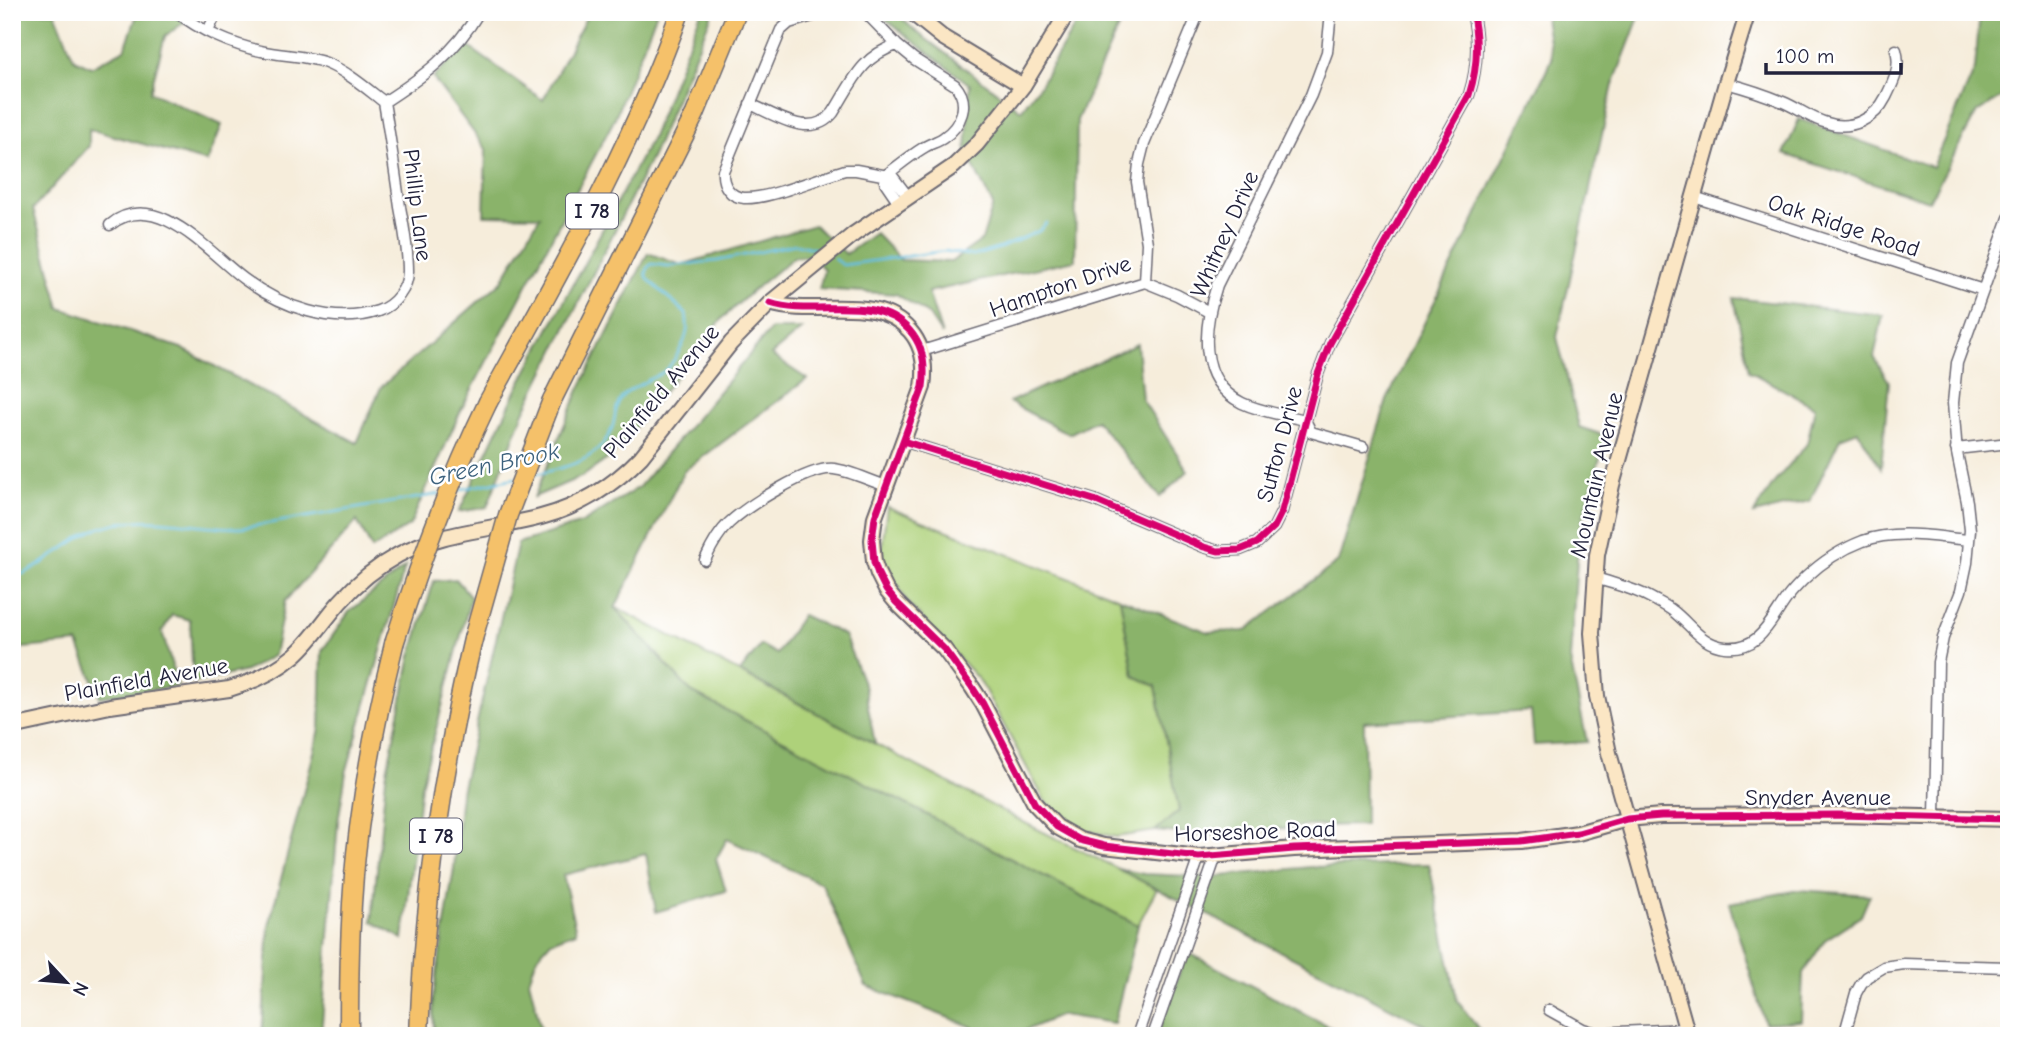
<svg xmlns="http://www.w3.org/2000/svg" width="2021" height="1048" font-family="'Comic Neue',sans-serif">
	<rect width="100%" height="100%" fill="#fff"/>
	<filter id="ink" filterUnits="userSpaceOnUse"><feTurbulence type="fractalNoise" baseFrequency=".0143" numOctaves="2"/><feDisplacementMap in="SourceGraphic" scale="14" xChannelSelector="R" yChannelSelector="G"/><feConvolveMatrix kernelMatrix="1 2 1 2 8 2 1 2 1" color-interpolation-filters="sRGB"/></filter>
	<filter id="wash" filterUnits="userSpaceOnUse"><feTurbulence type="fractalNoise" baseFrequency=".00686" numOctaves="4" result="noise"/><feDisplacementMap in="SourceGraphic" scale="28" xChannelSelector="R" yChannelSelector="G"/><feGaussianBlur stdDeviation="1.57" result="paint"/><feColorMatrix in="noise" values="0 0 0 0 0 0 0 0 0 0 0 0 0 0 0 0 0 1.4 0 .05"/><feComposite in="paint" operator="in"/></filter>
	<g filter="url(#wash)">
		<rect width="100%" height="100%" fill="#f6eddb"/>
		<path fill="#aed17a" stroke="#687a5a" stroke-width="2" d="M887 507 1120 598 1134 676 1156 686 1179 811 1155 831 1116 837 1076 828 1045 801 980 681 907 602 881 556Z
			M615 607 1027 824 1157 888 1138 925 691 692Z"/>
		<path fill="#8ab36a" stroke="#566a52" stroke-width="2" d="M12 12H55L74 59 91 67 125 49 138 12H199L165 36 150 92 222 125 207 162 89 129V146L33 209 60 308 181 348 357 443 381 387 502 281 540 216 484 215 486 149 433 78 465 44 543 100 589 12H657L614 120 462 408 410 525 372 549 357 521 285 601 274 655 246 671 193 683 190 620 172 615 162 632 178 686 100 697 78 643 12 649Z
			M701 12H713L653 154 524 412 487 507 459 512 517 389 652 137Z
			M876 12H896L913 29 1021 110 1040 85 1083 12H1125L1077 120 1075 260 928 292 942 335 928 314 896 294 819 289 824 270 813 256 794 257 750 293 723 318 612 456 583 476 534 497 579 390 648 253 681 265 814 225 846 254 875 233 901 260 951 262 982 240 993 205 966 152 970 85Z
			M1544 12H1641L1613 85 1557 337 1579 427 1606 436 1579 533 1570 659 1587 742 1534 745 1531 711 1364 722 1365 825 1308 826 1211 836 1155 831 1179 811 1156 686 1134 676 1120 598 1208 632 1245 631 1338 562 1387 400 1552 59Z
			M1980 12H2009V93L1977 112 1929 201 1784 154 1799 119 1932 167 1975 69Z
			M1734 298 1883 315 1874 357 1889 382 1881 468 1858 431 1840 438 1810 501 1754 514 1773 484 1807 444 1815 407 1749 371Z
			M771 329H802L771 355 807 379 684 471 615 608 691 692 1138 925 1114 1023 1061 1015 1012 1036H996L866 986 822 884 727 839 716 859 726 891 656 912 646 854 563 875 576 932 551 941 537 957 529 980 543 1036H434L433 998 454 868 461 792 518 543 582 523 639 487Z
			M1137 344 1142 399 1188 471 1160 497 1096 420 1069 434 1009 402Z
			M405 567 346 773 338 822 321 1036H262L269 925 320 729 322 651 349 612Z
			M456 579 471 597 421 786 403 939 372 921 386 776 411 656 434 581Z
			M802 615 844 635 864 685 875 744 740 672 761 645 777 654Z
			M1429 864 1457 1000 1484 1036H1446L1118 869 1144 874 1212 877 1310 867Z
			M1799 890 1870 895 1861 916 1825 940 1803 973 1801 1021 1765 1023 1729 903Z
			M1187 952 1347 1036H1157Z"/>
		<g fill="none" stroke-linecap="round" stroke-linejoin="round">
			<path stroke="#63bfe1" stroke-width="2.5" d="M834 259 843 265 945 251 973 256 1000 248 1039 231 1047 223
				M532 475C564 468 599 462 612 428 616 418 614 407 622 397 630 388 652 379 663 372 672 367 686 341 687 331 688 325 687 320 686 314L648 279 646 273 649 266 652 264 668 266 717 261 796 244 816 249 822 252
				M457 490 515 478
				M12 578C42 569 64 544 92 531 140 509 191 528 242 528L440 494"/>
		</g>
	</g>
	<g filter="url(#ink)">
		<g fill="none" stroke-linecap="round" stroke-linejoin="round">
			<g stroke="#6c6973" stroke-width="13">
				<path id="street" d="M826 12 789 23 781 30 723 171C722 185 730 197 744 198 766 200 822 177 845 170H856L893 177 909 198
					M865 12 897 45 914 59 955 85C971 103 961 126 943 138 937 142 929 144 923 148 910 156 898 166 886 175
					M1331 12 1327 52 1311 95 1217 285C1204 325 1196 380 1242 403 1261 412 1285 415 1305 420L1311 432 1363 447
					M208 31 217 12
					M1726 83C1745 88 1764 94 1783 102 1798 108 1811 119 1827 123 1851 131 1875 119 1886 97 1894 81 1901 67 1896 50
					M384 102C423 77 455 53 479 12
					M750 104C776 115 811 140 833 113 852 83 861 56 897 45
					M886 175 885 182 900 204
					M1694 197 1983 290
					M110 225C156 187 210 254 244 279 282 307 333 326 378 311 395 305 408 288 408 271 408 250 404 228 400 207 395 172 390 137 384 102 366 88 348 72 326 63 306 55 282 56 261 51 233 45 200 31 177 12
					M1145 282 1177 295 1209 312
					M922 351 1145 282 1147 243 1137 182 1139 164 1144 144 1199 12
					M903 441 1094 500 1204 547 1218 551 1240 550 1257 543 1274 527 1282 511 1318 374 1330 343 1469 95C1478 67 1479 41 1472 12
					M1956 449 2009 443
					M705 560C711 547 718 533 729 523 747 506 810 466 834 469 851 471 870 481 887 486
					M1596 578C1613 584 1634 588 1651 598 1658 602 1667 606 1673 611 1690 624 1702 645 1725 647 1760 651 1770 621 1787 598 1792 591 1799 584 1805 578 1821 563 1842 549 1863 541 1897 529 1934 537 1969 540
					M1935 817 1938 662 1943 638 1961 591 1967 563 1970 530 1967 502 1957 453 1953 403 1957 363 2009 218
					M1549 1010 1583 1029 1596 1033 1686 1029
					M1137 1036 1199 857
					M1153 1036 1216 856
					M1844 1036 1856 993 1861 984 1867 977 1884 967 1904 964 2009 967"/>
			</g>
			<g stroke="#6c6973" stroke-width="18">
				<path id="secondary" d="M911 12 942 37 1023 86
					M770 303C815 318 875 291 910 331 924 347 926 366 923 387L875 517 872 540 874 562 878 574 886 590 896 602 944 649 972 687 983 704 1035 804 1057 827 1080 840 1104 846 1199 857 1294 849 1522 841 1578 833 1627 819 1661 816 1838 815 2009 819
					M12 727 110 706 229 689C254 682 275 672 295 655 312 640 325 619 340 602 356 584 376 567 398 555 442 531 493 530 541 517 579 507 614 485 641 457L731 343 770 303 854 234 954 166 977 144 1023 86 1068 12
					M1688 1036 1609 753 1597 696 1592 633 1597 555 1612 485 1726 83 1748 12"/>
			</g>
			<g stroke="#6c6973" stroke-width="21">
				<path id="highway" d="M552 400 695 114 737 12
					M488 402C558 275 631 150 680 12
					M349 1036C349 966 350 897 359 828 367 766 379 705 394 644
					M419 1036C424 902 442 769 473 639"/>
			</g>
			<use href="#street" stroke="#fff" stroke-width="10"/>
			<use href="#secondary" stroke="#fbe6c4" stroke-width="14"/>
			<use href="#highway" stroke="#f5c16b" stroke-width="18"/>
			<g stroke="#6c6973" stroke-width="21" stroke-linecap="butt">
				<path id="highway-bridge" d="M473 639 508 515 552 400
					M394 644C420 561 450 480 488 402"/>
			</g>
			<use href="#highway-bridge" stroke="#f5c16b" stroke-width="18"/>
			<g stroke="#fff" stroke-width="11">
				<path id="cycleway" d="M770 303C815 318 875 291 910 331 924 347 926 366 923 387L875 517 872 540 874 562 878 574 886 590 896 602 944 649 972 687 983 704 1035 804 1057 827 1080 840 1104 846 1199 857 1294 849 1522 841 1578 833 1627 819 1661 816 1838 815 2009 819
					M903 441 1094 500 1204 547 1218 551 1240 550 1257 543 1274 527 1282 511 1318 374 1330 343 1469 95C1478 67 1479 41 1472 12"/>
			</g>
			<use href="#cycleway" stroke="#d6006c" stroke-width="7"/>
		</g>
	</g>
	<g text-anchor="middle" stroke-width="5" stroke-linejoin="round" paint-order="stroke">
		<g fill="#fff" stroke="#646476" stroke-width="2">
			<rect x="566" y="193.5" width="52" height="35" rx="5"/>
			<rect x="410" y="818.5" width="52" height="35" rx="5"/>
		</g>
		<g font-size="21" font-weight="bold" fill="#22223b">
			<text x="592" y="218">I 78</text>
			<text x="436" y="843">I 78</text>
		</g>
		<g font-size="23" fill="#22223b" stroke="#fff">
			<text transform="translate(418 205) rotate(83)" y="8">Phillip Lane</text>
			<text transform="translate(1844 225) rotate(18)" y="8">Oak Ridge Road</text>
			<text transform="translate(1224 234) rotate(-66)" y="8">Whitney Drive</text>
			<text transform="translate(1060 286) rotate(-19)" y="8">Hampton Drive</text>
			<text transform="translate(661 391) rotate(-50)" y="8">Plainfield Avenue</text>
			<text transform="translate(1279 444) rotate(-75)" y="8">Sutton Drive</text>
			<text transform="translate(1596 475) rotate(-77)" y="8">Mountain Avenue</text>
			<text transform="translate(146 679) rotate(-10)" y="8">Plainfield Avenue</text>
			<text x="1818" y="805">Snyder Avenue</text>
			<text transform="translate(1255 831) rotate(-2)" y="8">Horseshoe Road</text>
		</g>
		<g font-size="24" font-style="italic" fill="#3c617d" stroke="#fff">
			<text transform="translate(494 464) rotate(-12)" y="8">Green Brook</text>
		</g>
	</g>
	<rect width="2021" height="1048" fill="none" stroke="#fff" stroke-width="42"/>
	<g transform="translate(66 982) rotate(116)" stroke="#ffffff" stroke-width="5" paint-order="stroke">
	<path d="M0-5L12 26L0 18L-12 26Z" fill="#22223b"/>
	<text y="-10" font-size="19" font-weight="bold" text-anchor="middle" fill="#22223b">N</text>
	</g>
	<path d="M1766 63v10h135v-10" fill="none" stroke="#22223b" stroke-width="3.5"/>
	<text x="1776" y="63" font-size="21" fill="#22223b" stroke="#ffffff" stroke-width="5" paint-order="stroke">100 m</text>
</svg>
